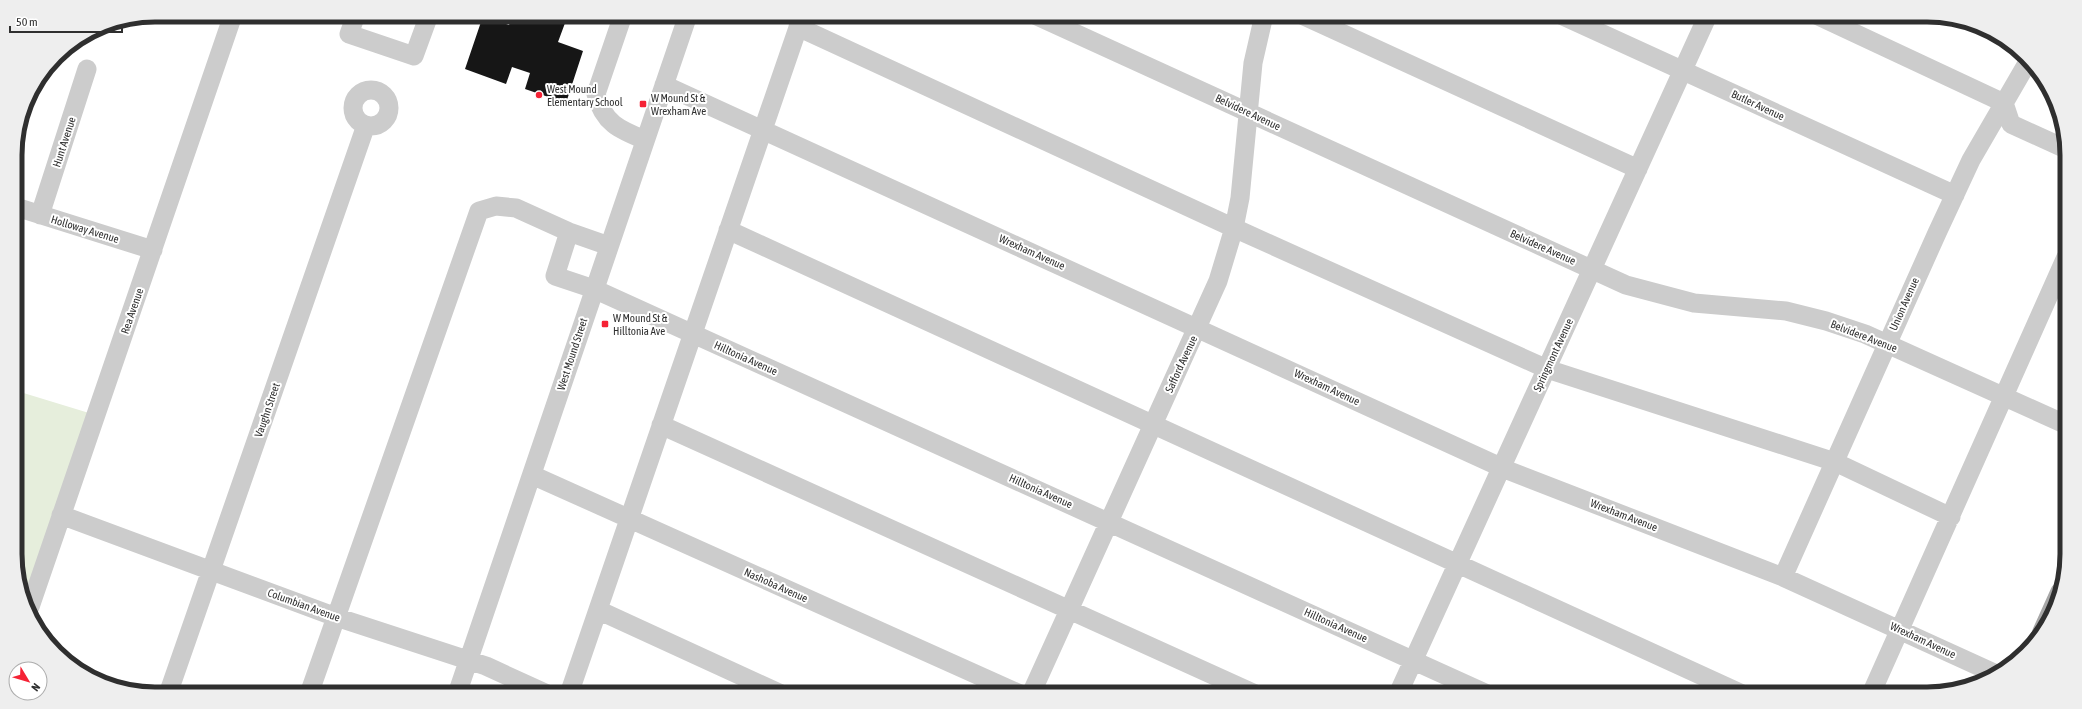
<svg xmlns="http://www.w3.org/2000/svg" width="2082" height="709" font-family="'Asap Condensed',sans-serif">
	<rect width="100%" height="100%" fill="#fff"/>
	<path fill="#e6eedc" d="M17 391 89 413 25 597 18 581Z"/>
	<path fill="#161616" d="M513 15H568L558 42 583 51 566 103 525 89 530 73 512 67 506 84 465 69 483 16 509 25Z"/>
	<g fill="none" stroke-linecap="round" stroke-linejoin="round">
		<path stroke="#ccc" stroke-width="19" d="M356 15 349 34 414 56 429 15
			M623 15 596 94C603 123 620 130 645 140
			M1035 15 1626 285 1694 303 1786 311 1826 321 1865 334 2067 425
			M1302 15 1638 169
			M1561 15 1955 195
			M1816 15 2004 103 2011 124 2066 149
			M798 27 1234 228 1547 369 1835 462 1951 517
			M664 85 1507 470 1783 577 1996 674
			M353 108a18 18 0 1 1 36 0a18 18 0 1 1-36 0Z
			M16 207 153 250
			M40 215 87 69
			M728 230 1742 694
			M569 232 555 276 594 289 1487 694
			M661 425 1255 694
			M532 475 1020 694
			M61 515 336 617 486 666 547 694
			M1783 577 1937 233 1971 160 2029 60
			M30 607 233 15
			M598 610 781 694
			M168 694 366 125
			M309 694 479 211 496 206 516 208 569 232 609 246
			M457 694 688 15
			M569 694 802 16
			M1031 694 1218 281 1234 228 1240 198 1253 63 1264 15
			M1398 694 1708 15
			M1871 694 2066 257"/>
		<path stroke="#a7a7a7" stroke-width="22" d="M2043 633 2061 593"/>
	</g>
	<g fill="#f52235" stroke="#fff" stroke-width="1.5">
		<circle cx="539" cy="95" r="4"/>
		<rect x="639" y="100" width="8" height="8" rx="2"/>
		<rect x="601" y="320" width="8" height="8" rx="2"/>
	</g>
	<g text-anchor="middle" stroke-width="4" stroke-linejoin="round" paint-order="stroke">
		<g font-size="11" fill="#2f2f2f" stroke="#fff" text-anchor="start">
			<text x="547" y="93">West Mound<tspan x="547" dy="13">Elementary School</tspan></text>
			<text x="651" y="102">W Mound St &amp;<tspan x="651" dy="13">Wrexham Ave</tspan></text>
			<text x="613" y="322">W Mound St &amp;<tspan x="613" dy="13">Hilltonia Ave</tspan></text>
		</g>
		<g font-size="11" fill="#2f2f2f" stroke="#fff">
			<text transform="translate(1758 105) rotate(25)" y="4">Butler Avenue</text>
			<text transform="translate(1248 112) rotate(25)" y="4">Belvidere Avenue</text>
			<text transform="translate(64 142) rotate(-72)" y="4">Hunt Avenue</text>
			<text transform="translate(85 229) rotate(17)" y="4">Holloway Avenue</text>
			<text transform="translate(1543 247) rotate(24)" y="4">Belvidere Avenue</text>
			<text transform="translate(1032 252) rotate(24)" y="4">Wrexham Avenue</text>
			<text transform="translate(1904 304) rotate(-66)" y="4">Union Avenue</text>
			<text transform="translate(132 311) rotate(-71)" y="4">Rea Avenue</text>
			<text transform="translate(1864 336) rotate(21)" y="4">Belvidere Avenue</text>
			<text transform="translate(572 354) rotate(-72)" y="4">West Mound Street</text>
			<text transform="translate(1553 355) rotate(-65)" y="4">Springmont Avenue</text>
			<text transform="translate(746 358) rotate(24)" y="4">Hilltonia Avenue</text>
			<text transform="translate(1181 364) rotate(-65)" y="4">Safford Avenue</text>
			<text transform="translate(1327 387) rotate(25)" y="4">Wrexham Avenue</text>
			<text transform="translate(267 410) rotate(-71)" y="4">Vaughn Street</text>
			<text transform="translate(1041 491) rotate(24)" y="4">Hilltonia Avenue</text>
			<text transform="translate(1624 515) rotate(21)" y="4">Wrexham Avenue</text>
			<text transform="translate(776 585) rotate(24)" y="4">Nashoba Avenue</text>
			<text transform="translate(304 605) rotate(20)" y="4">Columbian Avenue</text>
			<text transform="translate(1336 625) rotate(24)" y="4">Hilltonia Avenue</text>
			<text transform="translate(1923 640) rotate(25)" y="4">Wrexham Avenue</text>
		</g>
	</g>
	<path d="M0 0H2082V709H0ZM155 22H1927A133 133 0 0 1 2060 155V554A133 133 0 0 1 1927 687H155A133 133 0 0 1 22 554V155A133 133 0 0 1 155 22Z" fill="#eee" fill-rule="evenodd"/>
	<path fill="none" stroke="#2f2f2f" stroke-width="5" d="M155 22H1927A133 133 0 0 1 2060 155V554A133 133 0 0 1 1927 687H155A133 133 0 0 1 22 554V155A133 133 0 0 1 155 22Z"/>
	<g transform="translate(28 681) rotate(128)"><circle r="19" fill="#ffffff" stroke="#acacac"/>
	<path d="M0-3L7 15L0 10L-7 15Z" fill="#f52235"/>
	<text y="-6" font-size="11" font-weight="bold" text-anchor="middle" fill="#2f2f2f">N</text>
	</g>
	<path d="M10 26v6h112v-6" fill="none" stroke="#2f2f2f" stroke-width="2"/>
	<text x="16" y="26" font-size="12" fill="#2f2f2f" stroke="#ffffff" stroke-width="3" paint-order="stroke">50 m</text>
</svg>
